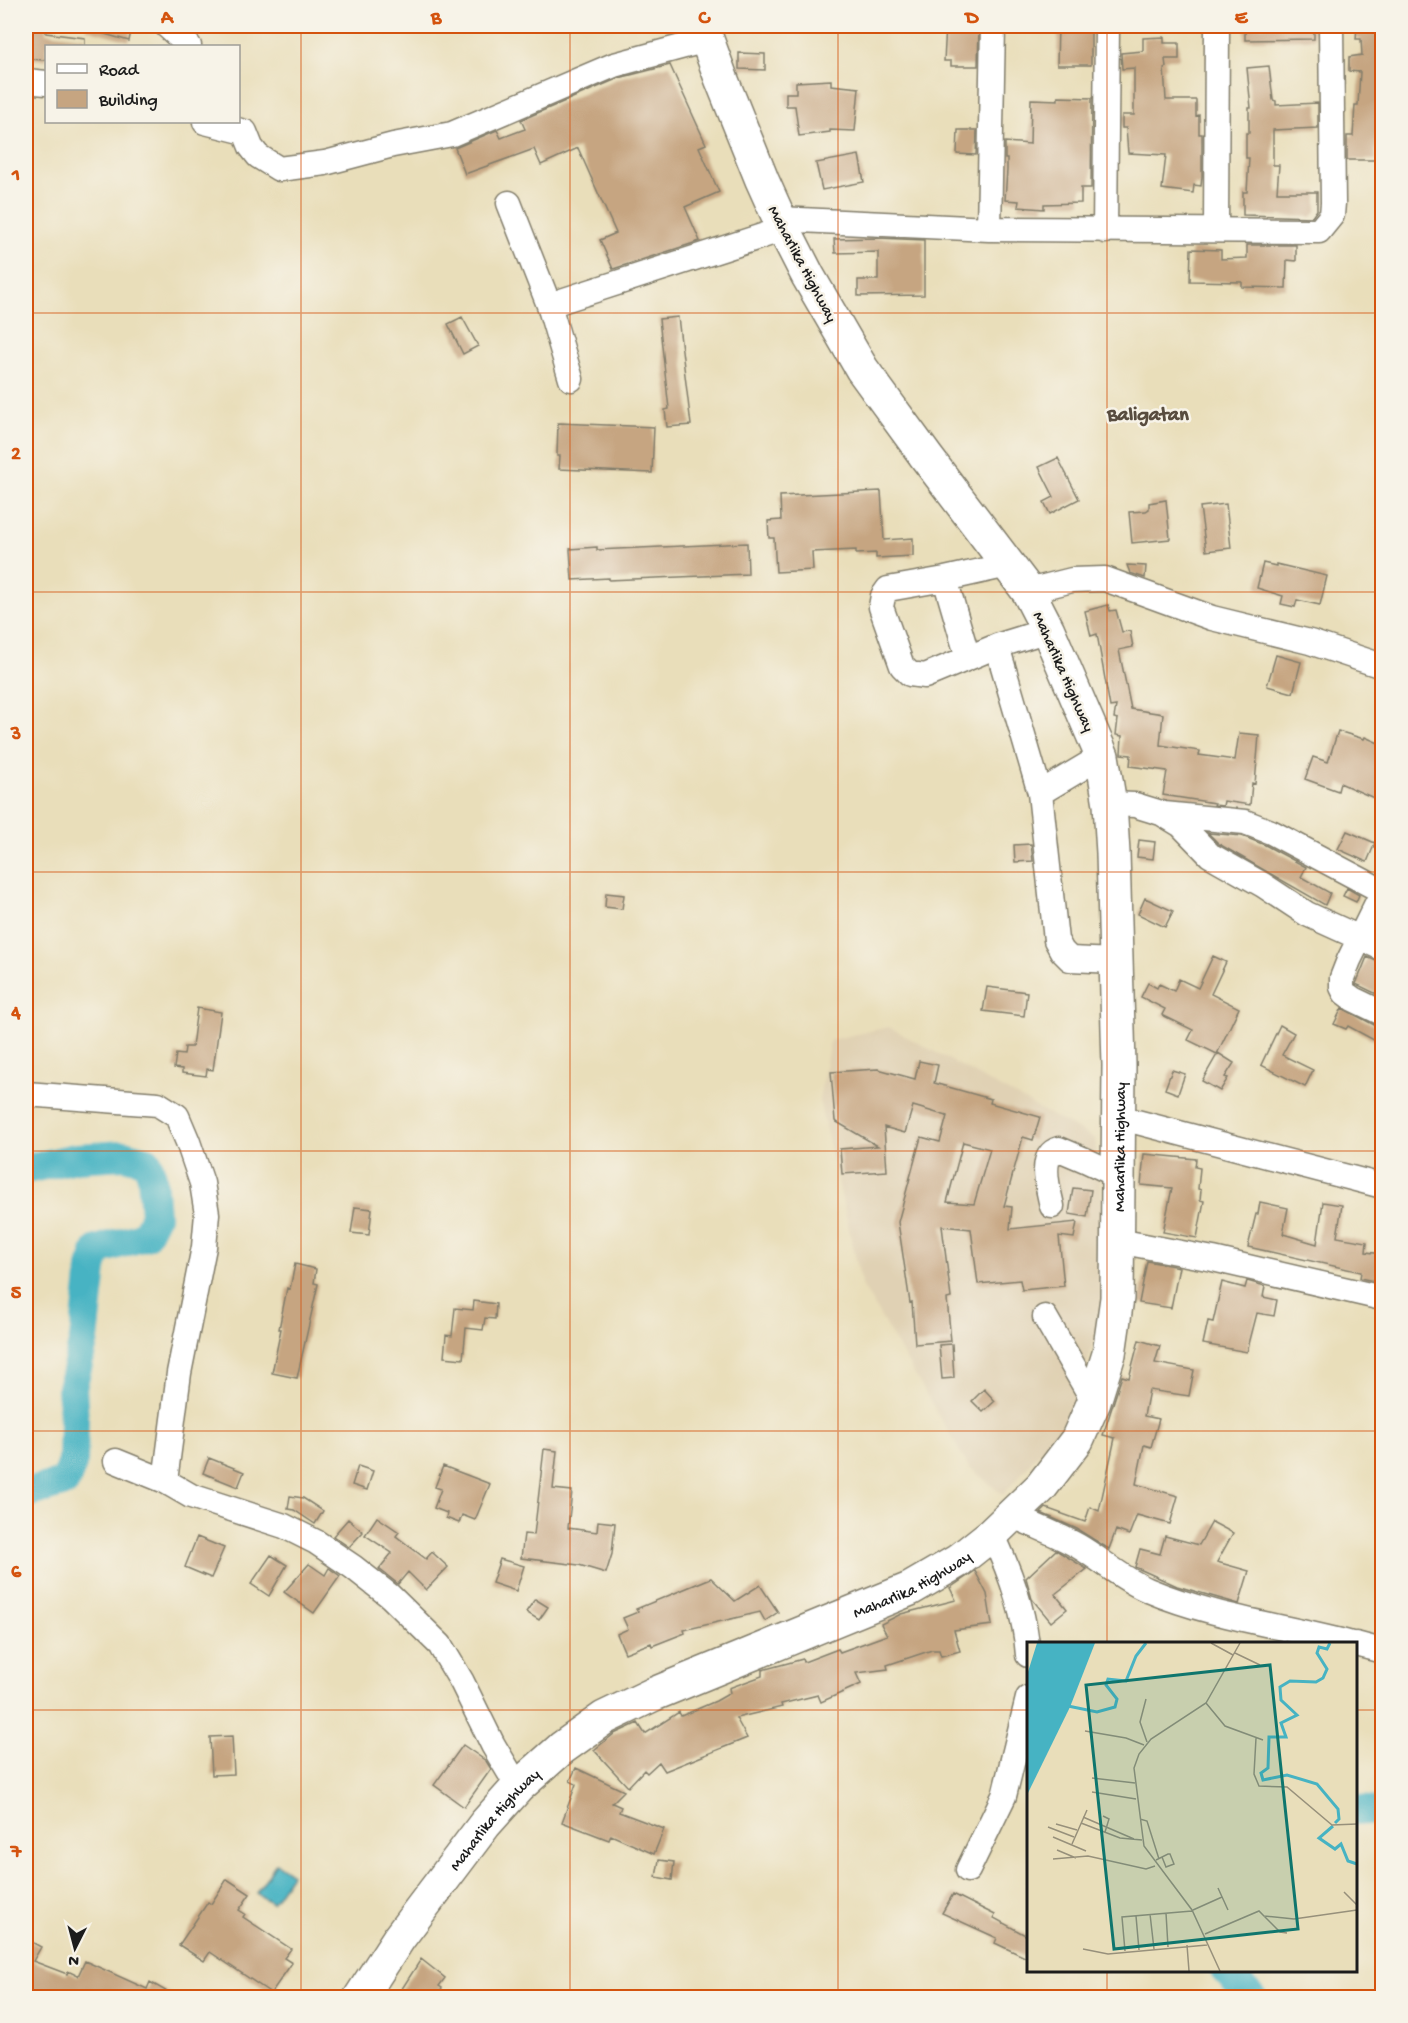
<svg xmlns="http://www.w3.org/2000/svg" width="1408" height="2023" font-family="'Gochi Hand',sans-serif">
	<rect width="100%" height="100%" fill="#f7f3e8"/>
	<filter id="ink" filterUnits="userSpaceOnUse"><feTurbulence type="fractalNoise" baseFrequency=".0167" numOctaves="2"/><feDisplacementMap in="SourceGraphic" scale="12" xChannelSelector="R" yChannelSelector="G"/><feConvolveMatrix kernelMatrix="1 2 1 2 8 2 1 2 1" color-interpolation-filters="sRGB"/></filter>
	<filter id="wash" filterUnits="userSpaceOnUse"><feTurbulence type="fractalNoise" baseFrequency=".008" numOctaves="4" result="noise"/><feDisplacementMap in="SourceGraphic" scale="24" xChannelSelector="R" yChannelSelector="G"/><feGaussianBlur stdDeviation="1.35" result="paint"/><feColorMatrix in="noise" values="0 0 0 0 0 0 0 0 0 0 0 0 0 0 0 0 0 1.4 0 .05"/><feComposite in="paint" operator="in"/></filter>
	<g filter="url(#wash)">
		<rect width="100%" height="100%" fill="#e9deba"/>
		<path fill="#e0d1b4" d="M889 1027 1095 1139 1106 1235 1102 1317 1072 1414 1003 1495 969 1467 862 1285 819 1100 830 1040Z"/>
		<path fill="#46b3c3" stroke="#316870" stroke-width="1.5" d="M276 1863 292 1874 272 1903 256 1893Z"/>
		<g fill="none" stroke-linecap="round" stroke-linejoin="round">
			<path stroke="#46b3c3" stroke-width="30" d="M26 1169 76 1158 124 1155 147 1161 152 1176 155 1216 145 1236 97 1250 92 1268 84 1339 72 1388 74 1421 73 1462 65 1482 31 1492H26
				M1356 1809 1382 1813
				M1225 1970 1252 1998"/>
		</g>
		<g id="blocks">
			<path fill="#c6a581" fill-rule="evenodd" d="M33 26H46V33L85 38V46H46V58L44 60 30 59Z
				M87 26H132L129 41 87 29Z
				M946 26H979L978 66H951V61H944Z
				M1058 26H1091V65H1057Z
				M1245 26H1314V39L1245 40Z
				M1357 26H1378L1377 40H1383V134H1376V160H1347V136H1353L1355 105H1358L1360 72 1349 71V57L1362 55 1361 39H1356Z
				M1164 37V43H1179V59H1165L1166 67 1164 68 1166 100H1196V116L1199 115V134H1202V176L1201 186 1194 185 1193 193 1162 189 1166 155 1128 153 1126 128H1122V115H1134V68L1122 69 1121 53 1143 51V38Z
				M739 53 765 54V70L739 69Z
				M670 65 706 144 699 147 719 192 685 207 700 241 613 269 600 240 616 233 578 148 541 165 534 149 465 174 455 148 497 130 501 138 525 129 521 120 619 78Z
				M1269 66 1273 100 1276 101V105L1318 103V128L1273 130V165H1279L1277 192H1317V210L1312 217 1243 215V192H1247L1249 158H1246V133H1249V108H1251L1247 68Z
				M831 80V85L859 88 855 131 830 130V132L799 136 795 106H786V93H796V82Z
				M1058 97 1092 98 1091 188H1081V203L1044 204V209L1018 207 1019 201 1005 200 1007 170V159H1005V142L1030 144 1031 99 1058 100Z
				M958 130H977L976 155 957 154Z
				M859 155 864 182 822 190 816 163Z
				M878 238 924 240V295L858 296V280H878V252L835 253 834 239Z
				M1247 245H1296V261L1287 260 1286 288 1242 287V282L1190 281 1191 249 1221 250V259L1247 258Z
				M462 317 478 346 463 354 448 324Z
				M678 317 691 425 667 427 665 410 669 409 659 319Z
				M558 423 654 427 652 473 559 469 560 456H557Z
				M1058 458 1079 499 1050 514 1044 502 1054 497 1039 467Z
				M881 491 884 540 913 538V556L876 558V553L856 554V550L812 552 813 570 776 572 774 538H769L768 521 781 520 780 496Z
				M1166 500 1170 539 1132 543 1129 512 1146 511 1149 509V503Z
				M1226 504 1231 548 1206 551 1200 507Z
				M747 543 748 574 609 580V578L572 580 570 549 597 547V550Z
				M1263 563 1276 566V564L1327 576 1320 605 1297 600 1295 607 1281 604 1283 596 1257 588Z
				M1127 565 1146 566 1145 578 1130 573Z
				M1108 605 1110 611 1116 610 1122 632 1130 631 1133 647 1119 650 1131 709 1163 714 1160 745 1200 751 1199 755 1235 760 1239 733 1259 735 1255 784 1252 783 1250 805 1224 801 1223 806 1214 805 1215 803 1163 795 1167 771 1130 766 1131 755 1121 754 1122 736 1116 735 1118 719 1114 718 1116 706 1110 707 1097 634 1091 636 1085 611Z
				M1276 655 1301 662 1293 693 1267 686Z
				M1338 731 1364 739 1365 737 1383 745V802L1340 783 1338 791 1305 779 1313 757 1328 762Z
				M1347 831 1375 843 1367 862 1338 849Z
				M1208 833 1242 836 1265 845 1306 867 1301 877 1330 893 1325 905 1219 844Z
				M1139 840 1155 842 1153 859 1137 857Z
				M1031 844 1033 861 1015 862 1014 845Z
				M1347 888 1359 895 1356 902 1343 896Z
				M606 893 624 895 622 909 605 907Z
				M1145 898 1173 911 1165 927 1138 914Z
				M1213 956 1226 962 1211 994 1239 1008 1217 1054 1188 1040 1193 1030 1162 1015 1165 1009 1141 997 1148 983 1157 988 1159 984 1174 991 1179 979 1198 988Z
				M1367 957 1383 964V997L1356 984Z
				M987 987 1027 992 1024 1016 983 1011Z
				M197 1008 221 1012 213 1070 207 1069 206 1076 182 1073V1069L174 1068 176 1054 184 1055 185 1047H192Z
				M1342 1008 1376 1026 1383 1027V1045L1348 1026 1346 1029 1334 1024Z
				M1280 1025 1294 1033 1282 1055 1313 1070 1305 1087 1261 1065Z
				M1218 1053 1234 1063 1225 1077 1228 1078 1220 1091 1202 1081Z
				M919 1061 938 1065 934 1083 991 1099 990 1103 1040 1117 1033 1140 1023 1137 1004 1206 1012 1207 1010 1229 1077 1222 1074 1238 1059 1236 1064 1286 1022 1290 1020 1280 978 1284 971 1229 942 1226 951 1298 947 1299 951 1341 915 1344 912 1302 910 1303 898 1222 921 1137 940 1142 947 1116 913 1106 905 1133 884 1127 887 1171 842 1174 840 1149 878 1146 835 1121 831 1072 878 1069 915 1079ZM963 1142 990 1149 974 1204 947 1202Z
				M1172 1070 1185 1074 1178 1094 1165 1089Z
				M1144 1154 1196 1159 1195 1167 1200 1168 1198 1189 1201 1190 1200 1200 1204 1201 1197 1238 1163 1232 1172 1188 1141 1185Z
				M1073 1188 1091 1190 1087 1217 1069 1214Z
				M1260 1202 1288 1208 1283 1234 1317 1244 1323 1202 1342 1205 1337 1237 1367 1242 1366 1252 1383 1254V1283L1360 1278 1361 1272 1248 1247 1256 1214H1258Z
				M355 1207 372 1209 369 1235 351 1233Z
				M1147 1261 1179 1267 1171 1308 1139 1303Z
				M295 1264 316 1269 314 1283 318 1284 297 1378 272 1373 281 1329H279L287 1288 290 1289Z
				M1247 1281 1265 1286 1263 1297 1277 1300 1274 1316 1257 1313 1247 1352 1203 1344 1208 1321 1213 1322 1222 1282 1245 1288Z
				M474 1301 496 1304 495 1319 485 1318 483 1330 466 1328 463 1359 444 1357 446 1335 452 1336 455 1308 473 1310Z
				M1139 1340 1160 1346 1155 1363 1194 1370 1189 1396 1149 1390 1144 1416 1159 1419 1151 1447 1144 1445 1136 1484 1178 1496 1170 1524 1137 1515 1129 1535 1116 1530 1109 1549 1077 1529 1041 1513 1046 1508 1085 1522 1090 1507 1099 1511 1115 1438 1103 1435 1122 1376 1129 1378Z
				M952 1344 954 1378 942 1379 939 1345Z
				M984 1389 995 1401 983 1412 972 1401Z
				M544 1449 557 1451 553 1489 572 1491 568 1528 597 1532 598 1521 615 1523 612 1554 606 1573 579 1565 521 1558 524 1534 534 1535Z
				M209 1458 244 1472 238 1487 203 1473Z
				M358 1466 373 1471 367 1490 352 1485Z
				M443 1466 490 1484 475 1520 462 1515 459 1523 446 1518 447 1513 434 1508 441 1489 435 1487Z
				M290 1496 303 1498 323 1511 315 1524 294 1510 288 1509Z
				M377 1517 399 1532 396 1536 426 1559 432 1552 448 1567 426 1590 408 1572 398 1584 379 1569 392 1553 365 1535Z
				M348 1519 363 1532 349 1547 333 1536Z
				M1212 1522 1233 1533 1217 1562 1249 1571 1239 1604 1177 1586 1135 1567 1140 1549 1160 1554 1165 1536 1199 1545Z
				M197 1537 224 1548 211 1578 185 1567Z
				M1056 1550 1087 1569 1055 1594 1067 1609 1051 1622 1032 1599 1026 1578Z
				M271 1555 287 1565 269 1596 251 1584Z
				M500 1559 524 1566 516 1591 492 1583Z
				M309 1564 325 1575 329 1568 340 1576 314 1613 284 1592Z
				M975 1571 987 1594 992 1625 954 1630 960 1651 941 1656 939 1650H932L887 1665 888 1669 856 1673 861 1684 821 1702 818 1695 781 1704 782 1707 736 1718 747 1738 665 1771 659 1762 647 1773 644 1770 628 1787 594 1750 614 1734 638 1723 645 1734 679 1712 681 1716 716 1701 730 1693 729 1688 762 1676V1670L803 1659 804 1662 838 1649 840 1652 887 1635 881 1624 901 1614 956 1600 950 1588Z
				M711 1578 735 1601 760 1585 778 1612 765 1621 760 1612 684 1630 685 1633 652 1646 651 1643 625 1653 617 1634 628 1629 623 1618 638 1612 636 1609Z
				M535 1599 548 1607 539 1620 526 1612Z
				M232 1736 234 1774 212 1775 210 1737Z
				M463 1745 486 1761 491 1769 464 1807 434 1785Z
				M576 1768 624 1791 612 1803 621 1807 619 1812 664 1829 654 1854 611 1835 609 1840 562 1822 576 1784 570 1781Z
				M659 1860 674 1862 672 1880 656 1877Z
				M227 1879 250 1894 239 1910 245 1914 243 1917 291 1949 284 1958 292 1963 271 1993 210 1952 204 1961 179 1945 208 1902 211 1904Z
				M953 1894 995 1915 994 1918 1029 1937V1959L995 1943 997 1938 942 1913Z
				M30 1941 41 1947 33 1961 67 1974 68 1971 78 1976 85 1961 147 1989 150 1982 178 1998H33L26 1995V1948Z
				M421 1959 445 1978 439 1986 442 1988 435 1998H396Z"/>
		</g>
	</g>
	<g filter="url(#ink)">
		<use href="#blocks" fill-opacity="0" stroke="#827d6b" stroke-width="1.5"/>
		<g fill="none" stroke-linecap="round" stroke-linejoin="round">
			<g stroke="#827d6b" stroke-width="27">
				<path id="minor" d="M167 26 189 46
					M26 81 46 83
					M205 122 245 132 251 147 258 156 279 169 325 163 393 145 452 134 614 65 707 40
					M509 203 549 305 571 379
					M779 219 989 229 1319 231 1332 215 1333 203 1331 26
					M989 229 993 26
					M1216 230 1217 26
					M1105 231 1107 26
					M549 305 784 229
					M945 579 1008 565
					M1028 591 1072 580 1105 579 1212 618 1310 642 1382 666
					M997 646 1040 793 1056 940 1062 951 1070 959 1115 961
					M968 658 945 579 888 589 883 596 881 607 902 666 910 674 925 676 997 646 1048 630
					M1040 793 1102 756
					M1110 804 1135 805 1161 813 1181 825 1210 855 1263 885 1307 914 1382 948
					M1164 814 1245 822 1271 832 1382 891
					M1382 893 1349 960 1342 978V987L1345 993 1353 999 1382 1013
					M26 1094 158 1104 177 1116 188 1142 202 1183 207 1214 204 1247 179 1373 165 1481
					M1118 1117 1382 1186
					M1052 1206C1049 1191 1037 1155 1059 1149L1085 1160 1119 1176
					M1118 1241 1213 1259 1382 1298
					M1045 1317 1094 1402
					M116 1461 165 1481 191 1496 284 1526 316 1542 353 1567 390 1596 440 1645 462 1682 493 1745 518 1787
					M1011 1515C1033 1525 1057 1534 1078 1546 1102 1560 1122 1579 1148 1590 1212 1617 1284 1626 1352 1644
					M992 1534C1011 1573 1025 1612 1028 1655
					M1356 1644 1382 1651
					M968 1870 1004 1796 1028 1698"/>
			</g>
			<g stroke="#827d6b" stroke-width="36">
				<g id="highway">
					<path id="s1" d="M360 1998 399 1938 485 1824 518 1787 562 1748 604 1718 654 1694 910 1589 958 1561 992 1534 1041 1487 1077 1440 1094 1402 1109 1354 1117 1298 1119 1065 1113 853 1110 804 1102 756 1048 630 1028 591 927 458 862 369 808 276 784 229 762 180 721 78 702 26"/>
				</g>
			</g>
			<use href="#minor" stroke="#fff" stroke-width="24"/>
			<use href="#highway" stroke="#fff" stroke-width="33"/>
		</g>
	</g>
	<path fill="none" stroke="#d4530e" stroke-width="1.5" stroke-opacity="0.55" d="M301 26V1998M570 26V1998M838 26V1998M1107 26V1644M26 313H1382M26 592H1382M26 872H1382M26 1151H1382M26 1431H1382M26 1710H1028M1356 1710H1382M1107 1970V1998"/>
	<g text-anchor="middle" stroke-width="5" stroke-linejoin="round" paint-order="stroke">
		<g font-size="16" fill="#1c1c1c" stroke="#f7f3e8">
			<text transform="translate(804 263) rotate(62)" y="6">Maharlika Highway</text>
			<text transform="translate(1065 671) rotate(66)" y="6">Maharlika Highway</text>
			<text dy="6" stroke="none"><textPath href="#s1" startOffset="1232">Maharlika Highway</textPath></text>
			<text dy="6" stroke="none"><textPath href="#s1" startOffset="710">Maharlika Highway</textPath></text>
			<text dy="6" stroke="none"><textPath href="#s1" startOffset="224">Maharlika Highway</textPath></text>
		</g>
		<g font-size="20" font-weight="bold" fill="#584c3f" stroke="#f7f3e8">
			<text x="1148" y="420">Baligatan</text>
		</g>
	</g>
	<g transform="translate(1027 1642)">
		<rect width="330" height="330" fill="#e9deba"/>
		<path d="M10 1H68L43 65 0 153V33Z" fill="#46b3c3"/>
		<path fill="none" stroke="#46b3c3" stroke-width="3" d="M303 1 300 7 292 5 290 11 300 27 296 36 289 40 263 39 253 45 254 58 270 73 254 81 259 95H242L241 126 234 131 236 138 260 133 290 142 311 167 312 177 308 181M41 64 70 70 88 65 90 57 79 43 81 37 99 39 109 14 119 1M306 184 292 196 308 207 314 202 321 219 330 222"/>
		<path fill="none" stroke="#97907b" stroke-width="1.5" d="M184 1 206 13M208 11 233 23M119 57 113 80 120 100M179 61 198 84 236 98M58 89 99 96 117 103M229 96 227 132 232 144 260 145 305 183 330 182M65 136 108 141M65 150 109 157M76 174 82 177 78 190M56 175 107 197M113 177 120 179 132 217M54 181 93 196 115 198M29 182 50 188M21 185 47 195M26 195 59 209M45 202 60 168M30 208 49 216M26 217 61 214 119 227 128 224M129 218 141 212H143L147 222 139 225 135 215M191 246 201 268M317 250 330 263M166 268 195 255M139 271 141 305M123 272 127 307M109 274 112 308M237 274 253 290 260 291M178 292 232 269 237 274 267 277 330 268M160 303 162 329M56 307 81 312 180 303M98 309 95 275 165 269M193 329 165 268 117 204 107 126 112 112 124 97 179 61 213 1"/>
		<path fill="#0f766e" fill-opacity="0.15" stroke="#0f766e" stroke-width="3" d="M243 23 271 287 87 307 59 43Z"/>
		<rect width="330" height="330" fill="none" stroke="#1c1c1c" stroke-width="3"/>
	</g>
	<rect width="1408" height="2023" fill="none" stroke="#f7f3e8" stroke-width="66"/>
	<rect x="45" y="45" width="195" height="78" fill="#f7f3e8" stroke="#9f9d96" stroke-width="1.5"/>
	<rect x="57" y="64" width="30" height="9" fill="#ffffff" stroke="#9f9d96" stroke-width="1.5"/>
	<text x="99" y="75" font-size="18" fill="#1c1c1c">Road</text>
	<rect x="57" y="90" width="30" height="18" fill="#c6a581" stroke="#9f9d96" stroke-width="1.5"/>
	<text x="99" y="105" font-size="18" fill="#1c1c1c">Building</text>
	<g transform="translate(75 1948) rotate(186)" stroke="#f7f3e8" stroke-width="4.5" paint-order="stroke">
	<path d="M0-4.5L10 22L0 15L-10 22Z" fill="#1c1c1c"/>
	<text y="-9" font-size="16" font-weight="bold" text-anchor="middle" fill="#1c1c1c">N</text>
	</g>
	<rect x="33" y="33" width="1342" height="1957" fill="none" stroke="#d4530e" stroke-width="2"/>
	<g font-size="20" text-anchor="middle" font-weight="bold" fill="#d4530e">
		<text x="167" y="23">A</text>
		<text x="436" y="23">B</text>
		<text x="704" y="23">C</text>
		<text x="972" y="23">D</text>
		<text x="1241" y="23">E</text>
		<text x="16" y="180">1</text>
		<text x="16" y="459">2</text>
		<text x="16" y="739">3</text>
		<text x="16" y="1018">4</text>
		<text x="16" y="1298">5</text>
		<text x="16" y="1577">6</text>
		<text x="16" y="1857">7</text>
	</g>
</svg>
